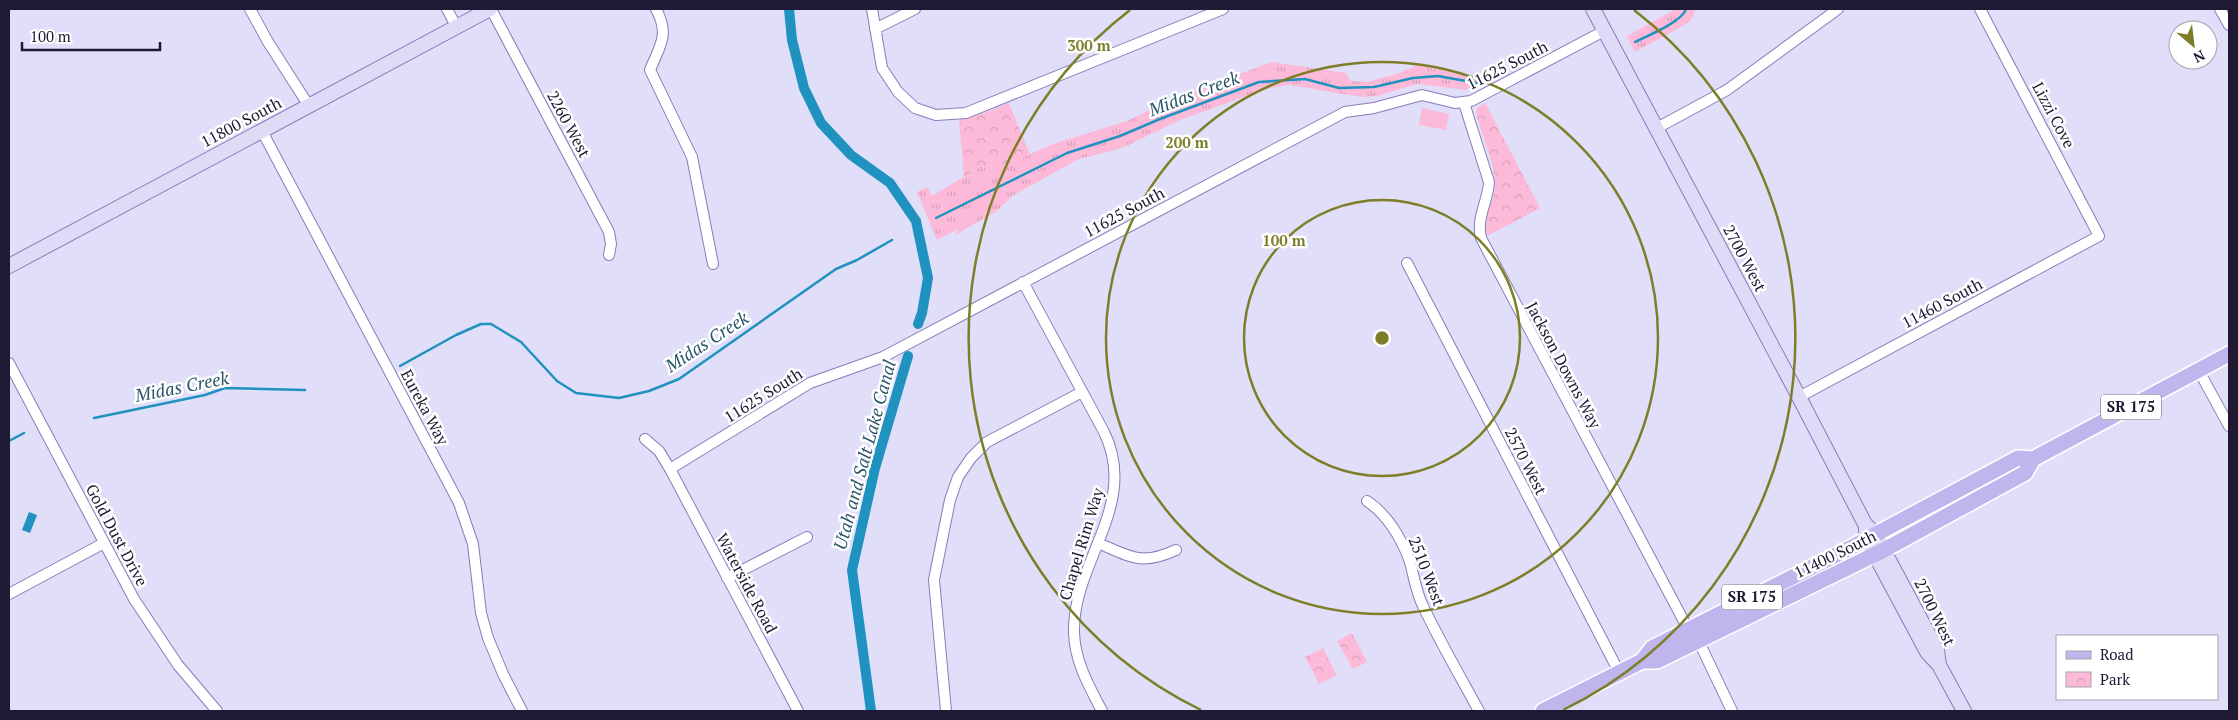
<svg xmlns="http://www.w3.org/2000/svg" width="2238" height="720" font-family="'PT Serif',serif">
	<defs>
		<pattern id="grass-tufts" width="24" height="20" patternUnits="userSpaceOnUse" patternTransform="scale(1.25)"><rect width="24" height="20" fill="#fcbad8"/><path d="M3 7l-1-3M5 7V3M7 7l1-3M15 17l-1-3M17 17v-4M19 17l1-3" fill="none" stroke="#d89fba"/></pattern>
		<pattern id="park-crowns" width="20" height="18" patternUnits="userSpaceOnUse" patternTransform="scale(1.25)"><rect width="20" height="18" fill="#fcbad8"/><path d="M2 6a3 3 0 1 1 6 0M12 15a3 3 0 1 1 6 0" fill="none" stroke="#d89fba"/></pattern>
	</defs>
	<rect width="100%" height="100%" fill="#e0def9"/>
	<path fill="url(#grass-tufts)" d="M1676 9H1696L1690 22 1635 52 1627 36Z
		M1272 62 1346 73 1350 81 1367 82 1399 73 1418 65 1488 80 1465 90 1417 84 1377 96 1361 97 1289 85 1266 89 1180 120 1122 148 1079 159 1012 196 997 211 955 235 958 229 937 240 917 192 927 187 932 196 980 167 1010 163 1053 144 1127 121 1172 99Z"/>
	<path fill="url(#park-crowns)" d="M1009 103 1030 155 1010 163 980 167 964 177 959 120 981 114Z
		M1485 103 1540 208 1487 236C1482 212 1495 204 1495 184 1495 165 1481 132 1476 113L1477 108Z
		M1352 633 1367 662 1353 669 1337 641Z
		M1323 648 1337 675 1319 684 1305 657Z"/>
	<path fill="#fcbad8" d="M1422 108 1449 114 1446 130 1419 125Z"/>
	<path fill="#1f92bf" d="M29 512 37 515 30 533 22 530Z"/>
	<g fill="none" stroke-linecap="round" stroke-linejoin="round">
		<path stroke="#1f92bf" stroke-width="2.5" d="M1635 42C1647 36 1682 22 1686 9
			M936 218 1067 153 1120 136 1160 119 1259 82 1305 79 1339 88 1374 87 1413 78 1438 76 1477 83
			M400 366 456 335 481 324H491L521 342 557 381 576 393 619 398 649 391 679 379 836 269 857 260 892 240
			M94 418 205 395 225 388 305 390
			M9 441 24 433"/>
		<path stroke="#1f92bf" stroke-width="10" d="M789 9 792 40 804 88 821 123 851 155 890 183 916 221 928 278 922 313 918 324
			M871 711 852 570 875 468 908 356"/>
		<g stroke="#867dba" stroke-width="12">
			<path id="minor" d="M250 9 268 42 309 106
				M447 9 456 26
				M491 9 609 232 611 244 609 255
				M656 9C670 35 660 45 650 70L692 157 713 264
				M872 9 882 68 898 92 915 108 936 115 966 113 1223 9
				M2220 9 2229 25
				M875 29 915 9
				M1464 103 1489 182C1488 202 1476 217 1481 238L1688 629
				M1657 128 1727 90 1838 9
				M262 131 459 503 473 544 481 613 488 638 503 674 522 711
				M1407 263 1619 672
				M1023 282 1104 432C1140 505 1072 562 1074 633 1075 662 1089 686 1102 711
				M9 363 134 599 178 665 217 711
				M2199 371 2229 426
				M1799 397 2099 236 1980 9
				M645 439 659 451 670 469 798 711
				M670 469 810 383 883 357 1345 112 1374 108 1422 95 1455 103 1471 101 1604 31
				M1367 501C1387 514 1402 539 1410 562 1414 577 1416 592 1423 606 1440 642 1460 676 1479 711
				M1098 543C1131 557 1141 566 1176 550
				M727 578 807 537
				M9 594 104 543
				M1699 642 1732 711
				M946 711 934 580 950 500 958 477 971 458 987 442 1082 392"/>
		</g>
		<g stroke="#867dba" stroke-width="16">
			<path id="secondary" d="M1593 9 1799 397 1865 524 1875 534 1937 650 1939 665
				M9 266 490 9
				M1866 528V538L1927 652 1939 665 1964 711"/>
		</g>
		<g stroke="#fff" stroke-width="18">
			<path id="primary" d="M1642 661H1657L1884 550 2025 473 2033 459 2229 354
				M1543 711 1642 661 1652 648 1850 548 2018 458 2033 459"/>
		</g>
		<use href="#minor" stroke="#fff" stroke-width="10"/>
		<use href="#secondary" stroke="#dfdaf6" stroke-width="14"/>
		<use href="#primary" stroke="#bfb6ee" stroke-width="15"/>
	</g>
	<g fill="none" stroke="#7d7e27" stroke-width="2.5">
		<circle cx="1382" cy="338" r="138"/>
		<circle cx="1382" cy="338" r="276"/>
		<path d="M1201 710A414 414 0 0 1 1130 10M1634 10A414 414 0 0 1 1563 710"/>
	</g>
	<g text-anchor="middle" stroke-width="5" stroke-linejoin="round" paint-order="stroke">
		<g fill="#fff" stroke="#625f70" stroke-width="1">
			<rect x="2101" y="394.5" width="60" height="25" rx="4"/>
			<rect x="1722" y="584.5" width="60" height="25" rx="4"/>
		</g>
		<g font-size="15" font-weight="bold" fill="#1e1a33">
			<text x="2131" y="412">SR 175</text>
			<text x="1752" y="602">SR 175</text>
		</g>
		<g font-size="16" fill="#1e1a33" stroke="#fff">
			<text transform="translate(1507 65) rotate(-27)" y="6">11625 South</text>
			<text transform="translate(2054 115) rotate(62)" y="6">Lizzi Cove</text>
			<text transform="translate(241 122) rotate(-28)" y="6">11800 South</text>
			<text transform="translate(569 124) rotate(62)" y="6">2260 West</text>
			<text transform="translate(1124 212) rotate(-28)" y="6">11625 South</text>
			<text transform="translate(1745 258) rotate(62)" y="6">2700 West</text>
			<text transform="translate(1942 303) rotate(-28)" y="6">11460 South</text>
			<text transform="translate(1564 365) rotate(62)" y="6">Jackson Downs Way</text>
			<text transform="translate(763 395) rotate(-32)" y="6">11625 South</text>
			<text transform="translate(425 407) rotate(62)" y="6">Eureka Way</text>
			<text transform="translate(1526 461) rotate(63)" y="6">2570 West</text>
			<text transform="translate(117 535) rotate(62)" y="6">Gold Dust Drive</text>
			<text transform="translate(1081 544) rotate(-73)" y="6">Chapel Rim Way</text>
			<text transform="translate(1835 554) rotate(-26)" y="6">11400 South</text>
			<text transform="translate(1427 571) rotate(69)" y="6">2510 West</text>
			<text transform="translate(747 583) rotate(62)" y="6">Waterside Road</text>
			<text transform="translate(1935 612) rotate(64)" y="6">2700 West</text>
		</g>
		<g font-size="18" font-style="italic" fill="#2b566a" stroke="#fff">
			<text transform="translate(1194 94) rotate(-21)" y="6">Midas Creek</text>
			<text transform="translate(707 342) rotate(-33)" y="6">Midas Creek</text>
			<text transform="translate(182 387) rotate(-11)" y="6">Midas Creek</text>
			<text transform="translate(865 455) rotate(-75)" y="6">Utah and Salt Lake Canal</text>
		</g>
	</g>
	<circle cx="1382" cy="338" r="8" fill="#7d7e27" stroke="#fff" stroke-width="2.5"/>
	<g font-size="15" text-anchor="middle" font-weight="bold" fill="#7d7e27" stroke="#fff" stroke-width="5" stroke-linejoin="round" paint-order="stroke">
		<text x="1089" y="51">300 m</text>
		<text x="1187" y="148">200 m</text>
		<text x="1284" y="246">100 m</text>
	</g>
	<rect width="2238" height="720" fill="none" stroke="#1e1a33" stroke-width="20"/>
	<rect x="2056" y="635" width="162" height="65" fill="#ffffff" stroke="#a5a3ad"/>
	<rect x="2066" y="651" width="25" height="8" fill="#bfb6ee" stroke="#a5a3ad"/>
	<text x="2100" y="660" font-size="15" fill="#1e1a33">Road</text>
	<rect x="2066" y="672" width="25" height="15" fill="url(#park-crowns)" stroke="#a5a3ad"/>
	<text x="2100" y="685" font-size="15" fill="#1e1a33">Park</text>
	<g transform="translate(2193 45) rotate(152)"><circle r="24" fill="#ffffff" stroke="#a5a3ad"/>
	<path d="M0-4L9 19L0 12L-9 19Z" fill="#7d7e27"/>
	<text y="-8" font-size="14" font-weight="bold" text-anchor="middle" fill="#1e1a33">N</text>
	</g>
	<path d="M22 42v8h138v-8" fill="none" stroke="#1e1a33" stroke-width="2.5"/>
	<text x="30" y="42" font-size="15" fill="#1e1a33" stroke="#ffffff" stroke-width="4" paint-order="stroke">100 m</text>
</svg>
